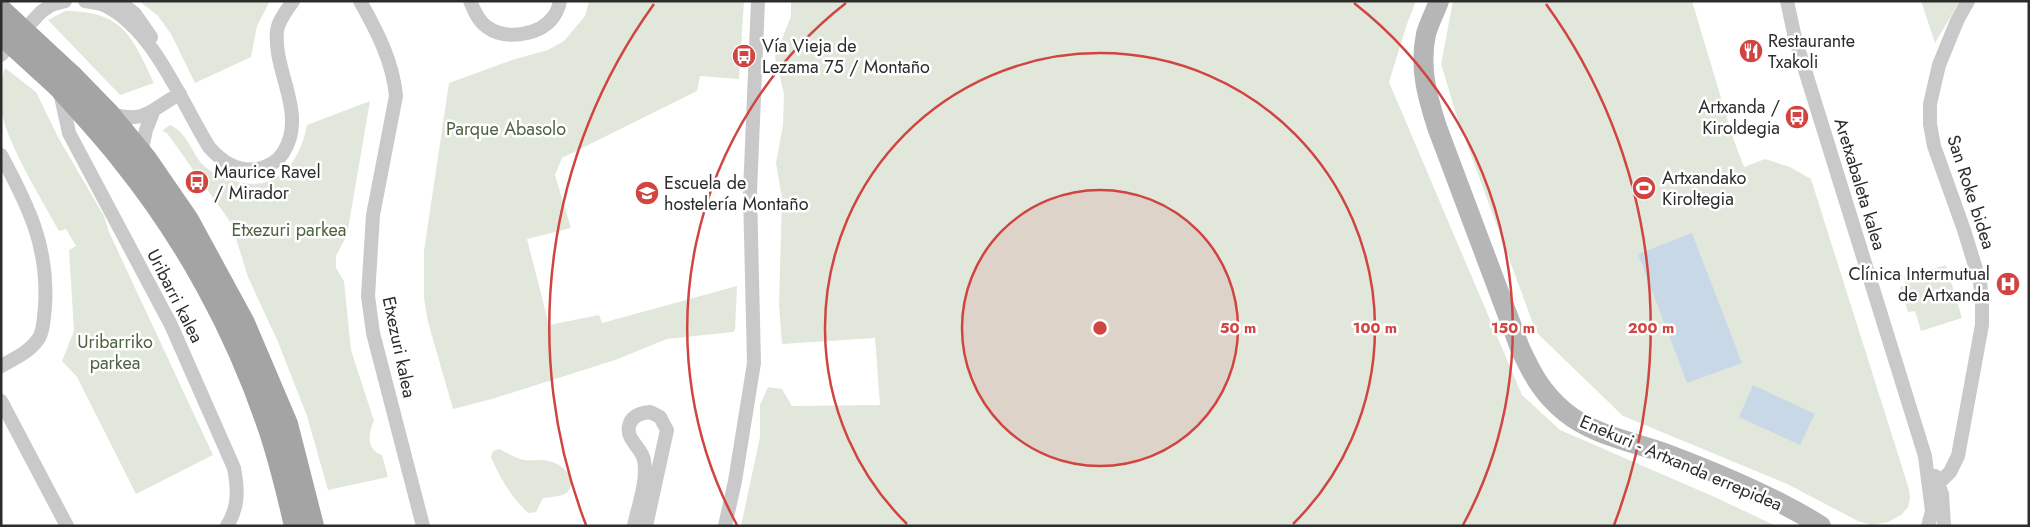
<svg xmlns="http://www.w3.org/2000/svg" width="2030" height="527" font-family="Jost,sans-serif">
	<rect width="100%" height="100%" fill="#fff"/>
	<path fill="#e1e8db" d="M139 1H270L257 26 251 57 195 83 171 34 158 16Z
		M589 1H744L739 79 700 76 697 91 562 158 555 175 571 228 527 239 549 325 599 315 602 323 737 286 735 330 733 332 667 339 615 360 492 399 453 409 428 322 424 298V251L449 83 515 59 548 50 564 41 585 16Z
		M791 1H1416L1407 24 1389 82 1522 395 1560 430 1717 498 1776 526H741L760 437V405L768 387 782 389 792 406 880 405 875 338 782 344 779 305 782 198 776 163 783 125 784 94 775 57 791 16Z
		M1453 1H1692L1733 138 1744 167 1765 159 1790 167 1811 179 1909 489 1910 499 1908 507 1901 515 1888 522 1872 525 1858 521 1787 484 1623 416 1536 332 1457 117 1441 64Z
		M1921 1H1960L1935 43Z
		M65 11C123 11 132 36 154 83L120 95 48 20Z
		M5 68 36 92 59 139 104 216 109 232 213 455 136 494 77 377 62 361 74 331 69 250 76 246 66 229 59 231C41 198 10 149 2 114 0 100 0 81 5 68Z
		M370 101 347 235 336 256V268L344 281 351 350 374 421C368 434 366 449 382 455L388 477 328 490 307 416 278 342 248 277 231 223 167 133 162 131 170 125C188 133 191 152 203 165 210 172 219 175 227 178 272 197 299 167 307 125Z
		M1946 265 1962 318 1921 331 1915 311 1908 312 1900 287 1906 285 1904 277Z
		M499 449C508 453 515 458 524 460 530 461 535 460 540 460 553 460 571 468 571 483 571 498 553 496 543 498L536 512 528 513C511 497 500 478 491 457L493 451Z"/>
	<path fill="#c9d8e6" d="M1692 233 1742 363 1687 383 1638 254Z
		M1753 385 1815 414 1800 445 1739 417Z"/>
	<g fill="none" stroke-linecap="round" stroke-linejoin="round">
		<path stroke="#c9c9c9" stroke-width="14" d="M85 1C91 2 98 3 104 5 154 29 181 102 209 147 222 162 237 172 258 169 268 167 278 161 283 153 308 114 273 72 277 31 278 21 287 10 293 1
			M119 1 135 14 151 37
			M360 1C377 31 393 62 396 96L373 215 368 296 373 333 423 526
			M470 1C474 10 478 21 487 27 506 41 541 35 554 16 557 12 559 6 560 1
			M1787 1 1795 38 1925 456 1932 511 1928 526
			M1 55 41 12 51 5 65 1
			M60 92 69 133 171 325 234 468C238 489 239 507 227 526
			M111 114C148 124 150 109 180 94
			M141 153 146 130 153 112
			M1 155C28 205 49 247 45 306 44 316 44 327 40 336 33 350 14 359 1 366
			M1 401 67 526
			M1935 476 1942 494 1944 526
			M1939 483 1950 472 1958 456 1982 325V300L1980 282 1964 230 1934 146 1930 124V104L1939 65 1957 21 1968 1
			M634 526C638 506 648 481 644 460 642 448 626 440 629 426 631 416 640 413 650 412L660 417 667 430 646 526
			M725 526 735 481 754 363 750 192 758 1"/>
		<path stroke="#b6b6b6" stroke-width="20" d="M1439 1C1435 12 1429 23 1426 34 1419 67 1427 96 1437 127L1520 348C1532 374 1542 393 1565 412 1594 436 1635 442 1670 455 1720 474 1776 497 1821 526"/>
		<path stroke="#a4a4a4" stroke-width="22" d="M72 76 109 114 146 159 188 220 244 323 287 424 313 526
			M58 86C80 111 103 135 123 161 185 238 235 329 267 423 279 457 287 491 295 526"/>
		<path stroke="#a4a4a4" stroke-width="22" d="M1 10 72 76
			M1 34 58 86"/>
	</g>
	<circle cx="1100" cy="328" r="138" fill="#d04541" fill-opacity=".12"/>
	<g fill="none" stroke="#d04541" stroke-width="2.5">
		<circle cx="1100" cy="328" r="138"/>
		<path d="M907 524A275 275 0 1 1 1293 524"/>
		<path d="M737 525A413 413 0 0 1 846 3M1354 3A413 413 0 0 1 1463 525"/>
		<path d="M586 525A551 551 0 0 1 654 4M1546 4A551 551 0 0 1 1614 525"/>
	</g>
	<defs>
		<g id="restaurant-disc" transform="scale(1.25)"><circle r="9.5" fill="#d04541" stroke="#fff"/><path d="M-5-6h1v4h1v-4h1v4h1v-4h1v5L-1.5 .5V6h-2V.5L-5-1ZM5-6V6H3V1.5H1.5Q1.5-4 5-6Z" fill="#fff"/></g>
		<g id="bus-disc" transform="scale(1.25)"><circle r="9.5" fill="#d04541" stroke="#fff"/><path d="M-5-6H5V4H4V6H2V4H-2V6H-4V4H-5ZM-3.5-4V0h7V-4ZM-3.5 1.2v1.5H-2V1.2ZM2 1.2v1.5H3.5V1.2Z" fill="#fff"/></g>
		<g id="stadium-disc" transform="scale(1.25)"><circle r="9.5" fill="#d04541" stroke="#fff"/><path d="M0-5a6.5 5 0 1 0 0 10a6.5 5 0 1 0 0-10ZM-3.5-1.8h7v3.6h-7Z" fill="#fff"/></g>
		<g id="university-disc" transform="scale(1.25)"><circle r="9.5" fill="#d04541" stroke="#fff"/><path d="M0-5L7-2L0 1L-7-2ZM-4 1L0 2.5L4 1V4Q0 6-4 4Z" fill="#fff"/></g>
		<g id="hospital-disc" transform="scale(1.25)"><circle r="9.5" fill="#d04541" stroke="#fff"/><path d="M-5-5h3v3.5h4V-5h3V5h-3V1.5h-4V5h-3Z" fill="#fff"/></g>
	</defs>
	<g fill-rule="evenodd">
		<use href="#restaurant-disc" x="1751" y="51"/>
		<use href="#bus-disc" x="744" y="56"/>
		<use href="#bus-disc" x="1797" y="117"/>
		<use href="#bus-disc" x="197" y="182"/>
		<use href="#stadium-disc" x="1644" y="188"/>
		<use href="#university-disc" x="647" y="193"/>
		<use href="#hospital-disc" x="2008" y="284"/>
	</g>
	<g text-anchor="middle" stroke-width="5" stroke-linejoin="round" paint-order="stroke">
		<g font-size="18" fill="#2c2c2c" stroke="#fff" text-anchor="start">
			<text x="1768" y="47">Restaurante<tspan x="1768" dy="21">Txakoli</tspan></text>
			<text x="762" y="52">Vía Vieja de<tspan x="762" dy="21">Lezama 75 / Montaño</tspan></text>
			<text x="1780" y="113" text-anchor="end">Artxanda /<tspan x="1780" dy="21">Kiroldegia</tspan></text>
			<text x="214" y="178">Maurice Ravel<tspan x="214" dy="21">/ Mirador</tspan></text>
			<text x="1662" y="184">Artxandako<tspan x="1662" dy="21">Kiroltegia</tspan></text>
			<text x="664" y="189">Escuela de<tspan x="664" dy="21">hostelería Montaño</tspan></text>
			<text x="1990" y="280" text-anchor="end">Clínica Intermutual<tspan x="1990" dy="21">de Artxanda</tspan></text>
		</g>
		<g font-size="18" fill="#4c623f" stroke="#fff">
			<text x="506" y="135">Parque Abasolo</text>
			<text x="289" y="236">Etxezuri parkea</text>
			<text x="115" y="348">Uribarriko<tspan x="115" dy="21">parkea</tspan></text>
		</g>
		<g font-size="18" fill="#2c2c2c" stroke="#fff">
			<text transform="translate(1860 184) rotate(73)" y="6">Aretxabaleta kalea</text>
			<text transform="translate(1971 192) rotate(72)" y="6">San Roke bidea</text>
			<text transform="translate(175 296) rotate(63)" y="6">Uribarri kalea</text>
			<text transform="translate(399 347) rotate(78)" y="6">Etxezuri kalea</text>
			<text transform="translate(1681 463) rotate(23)" y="6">Enekuri - Artxanda errepidea</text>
		</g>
	</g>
	<circle cx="1100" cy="328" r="8" fill="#d04541" stroke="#fff" stroke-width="2.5"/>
	<g font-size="15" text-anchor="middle" font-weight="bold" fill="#d04541" stroke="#fff" stroke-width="5" stroke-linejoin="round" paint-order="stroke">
		<text x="1238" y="333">50 m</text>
		<text x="1375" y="333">100 m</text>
		<text x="1513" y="333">150 m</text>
		<text x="1651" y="333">200 m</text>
	</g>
	<rect width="2030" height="527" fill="none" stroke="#2c2c2c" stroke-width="5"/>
</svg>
